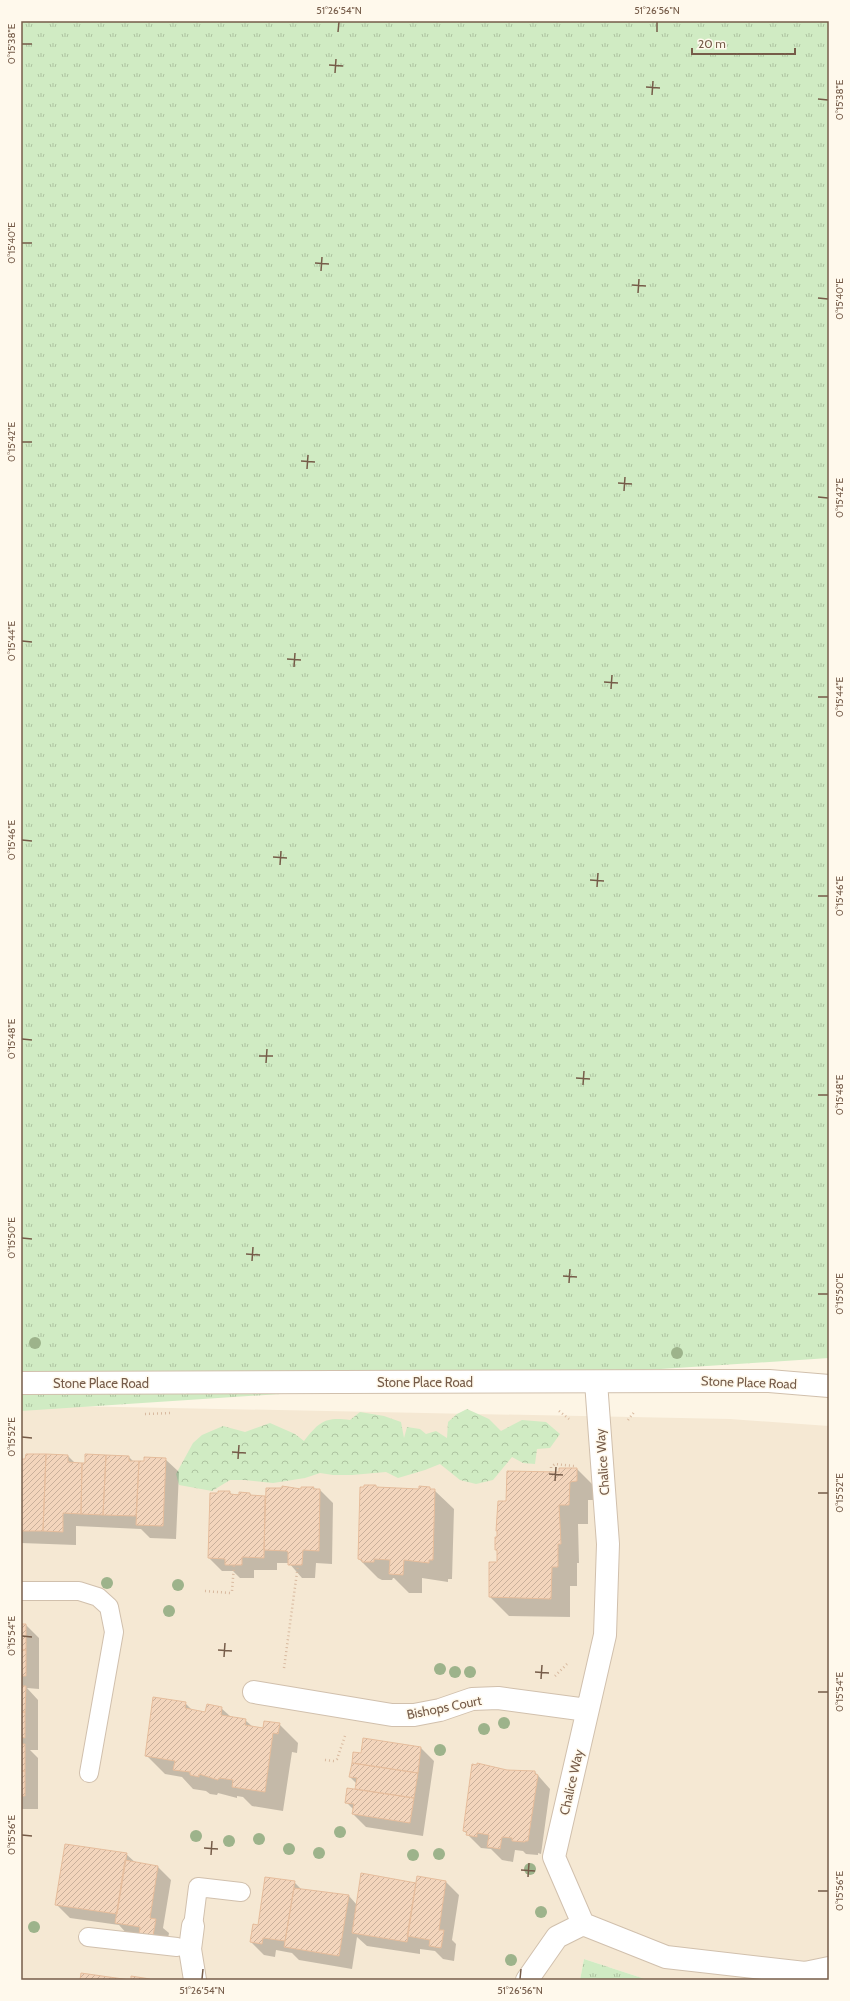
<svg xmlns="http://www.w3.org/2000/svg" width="850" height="2001" font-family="Cabin,sans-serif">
	<defs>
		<pattern id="grass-tufts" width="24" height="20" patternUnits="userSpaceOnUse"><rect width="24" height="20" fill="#d0ebc3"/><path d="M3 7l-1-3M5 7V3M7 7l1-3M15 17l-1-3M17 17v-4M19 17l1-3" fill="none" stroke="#adc2a0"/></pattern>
		<pattern id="forest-crowns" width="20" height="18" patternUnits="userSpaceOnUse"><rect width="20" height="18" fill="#d0ebc3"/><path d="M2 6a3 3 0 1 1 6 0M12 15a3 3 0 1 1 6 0" fill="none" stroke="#adc2a0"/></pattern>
		<pattern id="building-hatch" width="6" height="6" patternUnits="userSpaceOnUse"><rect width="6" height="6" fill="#f3d5bc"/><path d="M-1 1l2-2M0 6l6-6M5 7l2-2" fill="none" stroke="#c9b09b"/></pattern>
	</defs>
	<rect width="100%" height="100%" fill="#fdf5e5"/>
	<path fill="#f5e8d3" d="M21 1405 730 1419 829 1426V1980H648L584 1959 580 1980H21Z"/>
	<path fill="url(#grass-tufts)" d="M21 21H829V1358L21 1411Z
		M584 1959 648 1980H580Z"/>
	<path fill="url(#forest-crowns)" d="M467 1409 489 1419 501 1431 522 1420 546 1422 560 1434 550 1448 537 1449 535 1464 523 1463 512 1457 493 1480 476 1484 460 1480 440 1464 425 1470 398 1478 386 1472 352 1475H333L320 1473 305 1478 273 1483 245 1480H230L212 1491 179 1485 176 1474 193 1443 202 1435 223 1426 245 1432 270 1423 295 1434 304 1441C320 1421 325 1417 350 1420L360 1412 384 1416 401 1422 404 1438 407 1427 420 1429 426 1434 436 1431 447 1438 448 1422 457 1414Z"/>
	<path fill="#0003" d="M68 1456 76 1464H82L129 1457 134 1462H139L165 1459 179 1472 176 1539 150 1538 141 1529 76 1526V1545L21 1543V1460Z
		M560 1469H577L596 1488V1500H588V1524H578L579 1563H577V1586H570V1617L509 1616 490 1597 498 1563V1552L496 1550 507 1502 560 1473Z
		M420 1487 434 1490 454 1509 452 1579H448V1582L422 1578V1593H409L394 1578H393L392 1580H382L378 1578 359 1559 377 1488 420 1490Z
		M313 1488 320 1490 333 1503 332 1564 316 1563 315 1578H302L289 1563H277V1570H254V1578H240L233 1571H222L209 1558 230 1493 233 1495 250 1494 253 1496 266 1497Z
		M21 1625H26L39 1638V1689L27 1688 38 1700V1750H30L38 1758V1809H21Z
		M185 1703 193 1711 206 1713 221 1708 231 1717 245 1720 253 1727 264 1729 279 1724 298 1743 297 1753 292 1752 283 1811 252 1806 243 1797 237 1796V1798L218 1793 217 1795 210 1794 206 1791 193 1789 182 1777 165 1774 146 1755Z
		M364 1739 421 1748 434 1761 423 1836 366 1827 353 1814 354 1810 346 1802 356 1791 357 1784 350 1777 362 1754Z
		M490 1768 523 1773 535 1772 550 1789 541 1854 538 1853V1855L526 1854 523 1851 515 1850 513 1862 502 1860 491 1849 481 1848 464 1831Z
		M126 1854 136 1863 158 1867 171 1880 163 1928 169 1933 166 1949 129 1936 119 1925 70 1918 57 1905Z
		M418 1878 446 1882 459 1895 452 1940 456 1944 454 1961 443 1959 435 1951 420 1949V1954L367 1946 357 1937 352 1969 299 1960 292 1953 276 1950 275 1957 264 1955 251 1942 253 1926H258L294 1882 302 1890 349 1896 357 1905 417 1884Z"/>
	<path fill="url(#building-hatch)" stroke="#e6bd9c" d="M26 1454H46L43 1531H21V1459H25Z
		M46 1454 68 1455V1462L82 1463 81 1514 63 1513V1532L43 1531Z
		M85 1454 106 1455 103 1515 81 1514 82 1463H85Z
		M106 1455 129 1456V1461H139L136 1516 103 1515Z
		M144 1457 166 1458 163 1526 136 1525 139 1461H144Z
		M559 1468H577V1481L570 1482 569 1505H559L561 1544H558V1567H552L551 1599 489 1597V1562H497V1550H495V1537H497V1531H496L498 1501H506L507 1471 559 1472Z
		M364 1485H376V1487L419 1489V1486L430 1487V1489H435L433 1560H429V1563L404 1560 403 1575 389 1574 390 1560 374 1559V1562H362V1560L358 1559 360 1487H364Z
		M282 1486 301 1489V1487H314L313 1489H320L319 1551 303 1550 302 1565H288V1552L287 1551 264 1550 266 1488H282Z
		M218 1491H230V1494L239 1495V1492L250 1493V1495L265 1496 264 1558 242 1557V1565H225V1559L208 1558 210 1493H218Z
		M21 1624H26V1650H21Z
		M21 1650H26V1676H21Z
		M21 1686H26L25 1712H21Z
		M153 1697 186 1702 185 1708 205 1712 207 1704 222 1707 221 1715 246 1719 245 1725 263 1728 264 1721 280 1723 278 1734 273 1733 265 1792 232 1787 233 1780 219 1778 218 1780 199 1774V1777L190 1775V1772L173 1770 175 1761 145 1756Z
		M21 1712H25V1738L21 1737Z
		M363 1738 421 1747 418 1773 352 1763 353 1752 361 1753Z
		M21 1744H25V1771H21Z
		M352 1763 418 1773 414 1798 355 1789 357 1778 349 1777Z
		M477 1763 507 1770 535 1771V1774L538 1775 528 1841H525V1842L512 1841V1838L502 1837 500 1849 494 1848 487 1847 489 1835 477 1833V1837L466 1835 467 1832 463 1831 472 1764 477 1765Z
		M21 1771H25V1796H21Z
		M347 1788 414 1798 410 1823 352 1814 354 1804 345 1803Z
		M65 1844 127 1853 117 1914 55 1905Z
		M125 1860 158 1866 150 1918 156 1919 153 1936 139 1934 140 1927 115 1923Z
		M361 1873 416 1883 407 1942 352 1933Z
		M417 1876 446 1881 439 1930H444L441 1948 429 1946 430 1940 407 1936Z
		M265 1877 295 1881 285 1941 263 1938 262 1944 250 1942 253 1924 258 1925Z
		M294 1888 349 1895 339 1956 284 1947Z
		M81 1973 130 1980H80Z
		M131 1976 150 1979V1980H131Z"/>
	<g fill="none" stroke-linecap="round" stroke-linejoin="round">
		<g stroke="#d1c0ad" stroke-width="20">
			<path id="service" d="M21 1591H79L98 1597 109 1607 114 1632 89 1773
				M193 1926 198 1887 241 1892
				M88 1937 177 1947"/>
		</g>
		<g stroke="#d1c0ad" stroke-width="24">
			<path id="minor" d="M596 1382 608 1544 605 1635 554 1857 583 1924 666 1957 805 1973 829 1968
				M254 1692 392 1715H414L440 1710 472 1699 498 1698 587 1710
				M193 1926 190 1949 195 1980
				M527 1980 557 1937 583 1924"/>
		</g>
		<g stroke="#d1c0ad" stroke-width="24">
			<path id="tertiary" d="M21 1383 703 1381H769L829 1386"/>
		</g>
		<path stroke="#d8b99f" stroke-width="2.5" stroke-dasharray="1 3" stroke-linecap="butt" d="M559 1411 569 1419
			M145 1414 172 1413
			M628 1420 635 1411
			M551 1472V1467L555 1464 574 1466
			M205 1591 230 1593 232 1591 234 1565
			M284 1668 298 1565
			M555 1676 567 1664
			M325 1760 334 1761 337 1759 345 1736"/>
		<use href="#service" stroke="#fff" stroke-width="18"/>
		<use href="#minor" stroke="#fff" stroke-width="22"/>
		<use href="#tertiary" stroke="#fff" stroke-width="22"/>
	</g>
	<g fill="#9db38b">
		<circle cx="35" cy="1343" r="6"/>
		<circle cx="677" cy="1353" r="6"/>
		<circle cx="107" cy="1583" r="6"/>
		<circle cx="178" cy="1585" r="6"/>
		<circle cx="169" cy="1611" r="6"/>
		<circle cx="440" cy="1669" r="6"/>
		<circle cx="455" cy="1672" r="6"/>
		<circle cx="470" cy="1672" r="6"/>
		<circle cx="504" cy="1723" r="6"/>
		<circle cx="484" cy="1729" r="6"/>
		<circle cx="440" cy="1750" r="6"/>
		<circle cx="340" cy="1832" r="6"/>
		<circle cx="196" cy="1836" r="6"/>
		<circle cx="259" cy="1839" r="6"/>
		<circle cx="229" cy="1841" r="6"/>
		<circle cx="289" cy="1849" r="6"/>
		<circle cx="319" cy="1853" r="6"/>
		<circle cx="439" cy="1854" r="6"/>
		<circle cx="413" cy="1855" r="6"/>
		<circle cx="530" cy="1869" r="6"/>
		<circle cx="541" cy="1912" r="6"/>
		<circle cx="34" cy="1927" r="6"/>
		<circle cx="511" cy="1960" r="6"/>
	</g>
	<path fill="none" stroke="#765c49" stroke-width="1.5" d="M338 32 339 22M657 32V22M22 44H32M329 65 343 66M335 73 336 59M646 87 660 88M652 95 653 81M818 99 828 100M22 243H32M315 263 329 264M321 271 322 257M632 285 646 286M638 293 639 279M818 298 828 299M22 442H32M301 461 315 462M307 469 308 455M618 483 632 484M624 491 625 477M818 497 828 498M22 641 32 642M287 659 301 660M294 667 295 653M604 682 618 683M611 689 612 675M818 697H828M22 840 32 841M273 857 287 858M280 865 281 851M590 880 604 881M597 887 598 873M818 896H828M22 1039 32 1040M259 1056H273M266 1063 267 1049M576 1078 590 1079M583 1085 584 1071M818 1095H828M22 1238 32 1239M246 1254 260 1255M252 1261 253 1247M563 1276 577 1277M569 1283 570 1269M818 1294H828M22 1437 32 1438M232 1452 246 1453M238 1459 239 1445M549 1474 563 1475M555 1481 556 1467M818 1493H828M22 1636 32 1637M218 1650 232 1651M224 1657 225 1643M535 1672 549 1673M541 1679 542 1665M818 1692H828M22 1835 32 1836M204 1848 218 1849M211 1855 212 1841M521 1870 535 1871M528 1877 529 1863M818 1891H828M202 1979 203 1969M520 1979 521 1969"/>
	<g text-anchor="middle" stroke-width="3" stroke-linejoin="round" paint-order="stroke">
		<g font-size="13" fill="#765c49" stroke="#fff9ec">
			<text x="425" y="1387">Stone Place Road</text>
			<text transform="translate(749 1382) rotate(2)" y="5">Stone Place Road</text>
			<text x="101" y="1388">Stone Place Road</text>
			<text transform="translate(602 1462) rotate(-94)" y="5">Chalice Way</text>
			<text transform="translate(444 1707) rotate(-11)" y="5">Bishops Court</text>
			<text transform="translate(571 1782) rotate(-77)" y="5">Chalice Way</text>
		</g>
	</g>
	<rect width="850" height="2001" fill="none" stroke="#fff9ec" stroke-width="44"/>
	<path d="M692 48v6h103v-6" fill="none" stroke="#765c49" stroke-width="2"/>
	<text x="698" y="48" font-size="12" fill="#765c49" stroke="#fff9ec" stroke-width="3" paint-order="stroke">20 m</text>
	<rect x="22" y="22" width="806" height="1957" fill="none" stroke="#765c49" stroke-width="1.5"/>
	<g font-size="10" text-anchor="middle" fill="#765c49">
		<text x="339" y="14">51°26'54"N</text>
		<text x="657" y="14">51°26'56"N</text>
		<text transform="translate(11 44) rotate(-90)" y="4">0°15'38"E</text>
		<text transform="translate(839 100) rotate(-90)" y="4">0°15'38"E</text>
		<text transform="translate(11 243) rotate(-90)" y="4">0°15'40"E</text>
		<text transform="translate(839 299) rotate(-90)" y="4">0°15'40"E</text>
		<text transform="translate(11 442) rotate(-90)" y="4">0°15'42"E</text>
		<text transform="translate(839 498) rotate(-90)" y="4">0°15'42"E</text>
		<text transform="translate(11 641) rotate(-90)" y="4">0°15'44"E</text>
		<text transform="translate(839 697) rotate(-90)" y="4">0°15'44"E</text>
		<text transform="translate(11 840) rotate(-90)" y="4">0°15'46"E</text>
		<text transform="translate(839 896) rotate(-90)" y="4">0°15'46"E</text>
		<text transform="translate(11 1039) rotate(-90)" y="4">0°15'48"E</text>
		<text transform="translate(839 1095) rotate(-90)" y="4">0°15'48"E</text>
		<text transform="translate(11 1238) rotate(-90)" y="4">0°15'50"E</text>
		<text transform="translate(839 1294) rotate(-90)" y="4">0°15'50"E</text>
		<text transform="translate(11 1437) rotate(-90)" y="4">0°15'52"E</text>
		<text transform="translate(839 1493) rotate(-90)" y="4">0°15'52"E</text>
		<text transform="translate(11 1636) rotate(-90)" y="4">0°15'54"E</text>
		<text transform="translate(839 1692) rotate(-90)" y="4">0°15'54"E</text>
		<text transform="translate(11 1835) rotate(-90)" y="4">0°15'56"E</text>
		<text transform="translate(839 1891) rotate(-90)" y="4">0°15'56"E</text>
		<text x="202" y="1994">51°26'54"N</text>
		<text x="520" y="1994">51°26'56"N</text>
	</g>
</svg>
